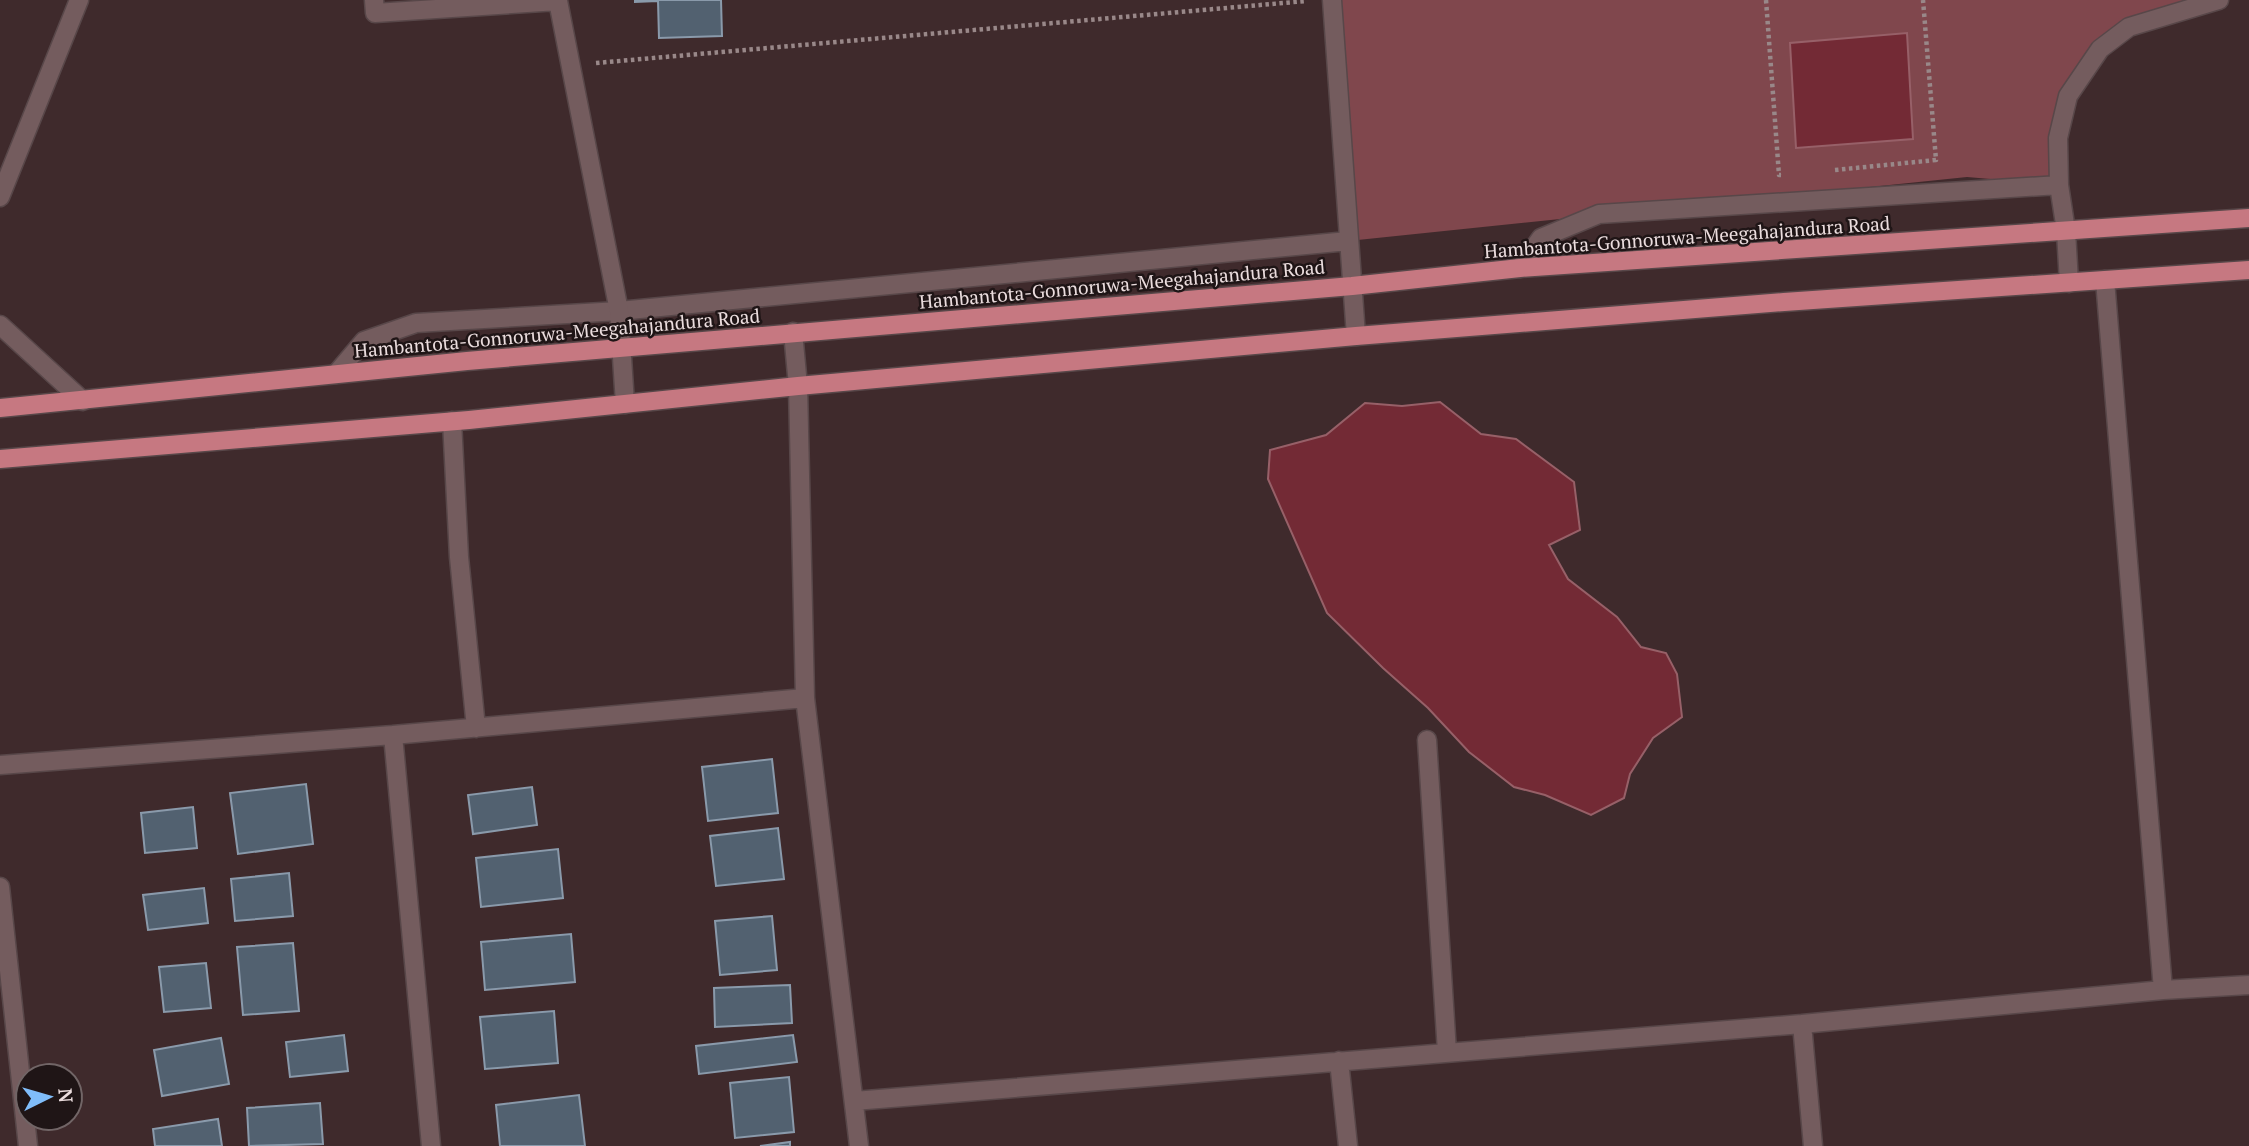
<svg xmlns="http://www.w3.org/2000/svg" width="2249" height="1146" font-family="'PT Serif',serif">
	<rect width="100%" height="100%" fill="#3f2a2c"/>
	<path fill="#80474d" d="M1332 0H2219L2129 27 2068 96 2059 185 1967 177 1348 241Z"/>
	<path fill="#732a35" stroke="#976068" stroke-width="2" d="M1907 33 1913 139 1796 148 1790 43Z
		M1440 402 1481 434 1516 439 1574 482 1580 530 1549 545 1568 579 1617 617 1641 647 1666 653 1677 674 1682 717 1653 738 1630 774 1624 798 1591 815 1545 795 1514 787 1469 752 1428 708 1383 668 1327 613 1268 479 1270 450 1326 435 1365 403 1402 406Z"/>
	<path fill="#526170" stroke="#8a9aab" stroke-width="2" d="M635 0H721L722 36 659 38 658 1 635 2Z
		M772 759 778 813 708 821 702 767Z
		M306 784 313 844 238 854 230 793Z
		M532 787 537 825 473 834 468 795Z
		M193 807 197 848 145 853 141 813Z
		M778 828 784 879 716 886 710 836Z
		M558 849 563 898 481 907 476 858Z
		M289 873 293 916 235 921 231 879Z
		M204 888 208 923 148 930 143 895Z
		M772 916 777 970 720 975 715 921Z
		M571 934 575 982 485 990 481 942Z
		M293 943 299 1011 243 1015 237 947Z
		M206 963 211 1008 164 1012 159 967Z
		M790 985 792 1023 715 1027 714 988Z
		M554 1011 558 1063 485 1069 480 1017Z
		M344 1035 348 1071 290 1077 286 1042Z
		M793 1035 797 1062 699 1074 696 1046Z
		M221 1038 229 1084 162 1096 154 1050Z
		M789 1077 794 1132 735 1138 730 1083Z
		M579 1095 585 1146H500L496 1105Z
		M320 1103 323 1144 249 1146 247 1108Z
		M218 1119 222 1146H155L153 1129Z
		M790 1142V1146H760Z"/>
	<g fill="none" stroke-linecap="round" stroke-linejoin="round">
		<g stroke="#584749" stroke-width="21">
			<path id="lane" d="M1332 0 1356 336
				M1520 268 1541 238 1599 214 2059 185
				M2069 283 2066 231 2059 185 2058 138 2068 96 2100 49 2129 27 2219 0
				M336 374 364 341 416 323 619 311 1348 241"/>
		</g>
		<g stroke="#584749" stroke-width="21">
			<path id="street" d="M374 0 375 13 558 1 619 311 625 404
				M0 197 79 0
				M2105 280 2163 990
				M0 325 83 401
				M793 332 798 386 805 698 859 1146
				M452 421 459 557 476 728
				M393 735 431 1146
				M1427 740 1447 1052
				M0 765 393 735 805 698
				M0 887 28 1146
				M1802 1024 1813 1146
				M1339 1061 1348 1146
				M854 1101 1802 1024 2163 990 2249 985"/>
		</g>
		<g stroke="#584749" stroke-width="21">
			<path id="primary" d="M0 408 467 361 1352 286 1520 268 2249 218
				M0 459 469 420 798 386 1356 336 1784 302 2249 270"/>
		</g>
		<path stroke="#998889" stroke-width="4.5" stroke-dasharray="3.5 3.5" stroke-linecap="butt" d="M1766 0 1779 175H1781
			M596 63 1306 1
			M1835 170 1936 160 1923 0"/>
		<use href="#lane" stroke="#745c5e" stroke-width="18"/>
		<use href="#street" stroke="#745c5e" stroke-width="18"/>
		<use href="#primary" stroke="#c67881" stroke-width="18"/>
	</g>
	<g text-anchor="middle" stroke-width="5" stroke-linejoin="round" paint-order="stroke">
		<g font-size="19" fill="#ebddde" stroke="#1f1516">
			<text transform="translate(1687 237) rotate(-4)" y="7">Hambantota-Gonnoruwa-Meegahajandura Road</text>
			<text transform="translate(1122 284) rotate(-5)" y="7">Hambantota-Gonnoruwa-Meegahajandura Road</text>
			<text transform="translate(557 333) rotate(-5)" y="7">Hambantota-Gonnoruwa-Meegahajandura Road</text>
		</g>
	</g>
	<g transform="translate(49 1097) rotate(85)"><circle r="33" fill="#1f1516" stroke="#716566" stroke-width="2"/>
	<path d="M0-5L12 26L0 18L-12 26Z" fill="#80bdfa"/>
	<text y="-10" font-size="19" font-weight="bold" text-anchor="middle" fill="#ebddde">N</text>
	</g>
</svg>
